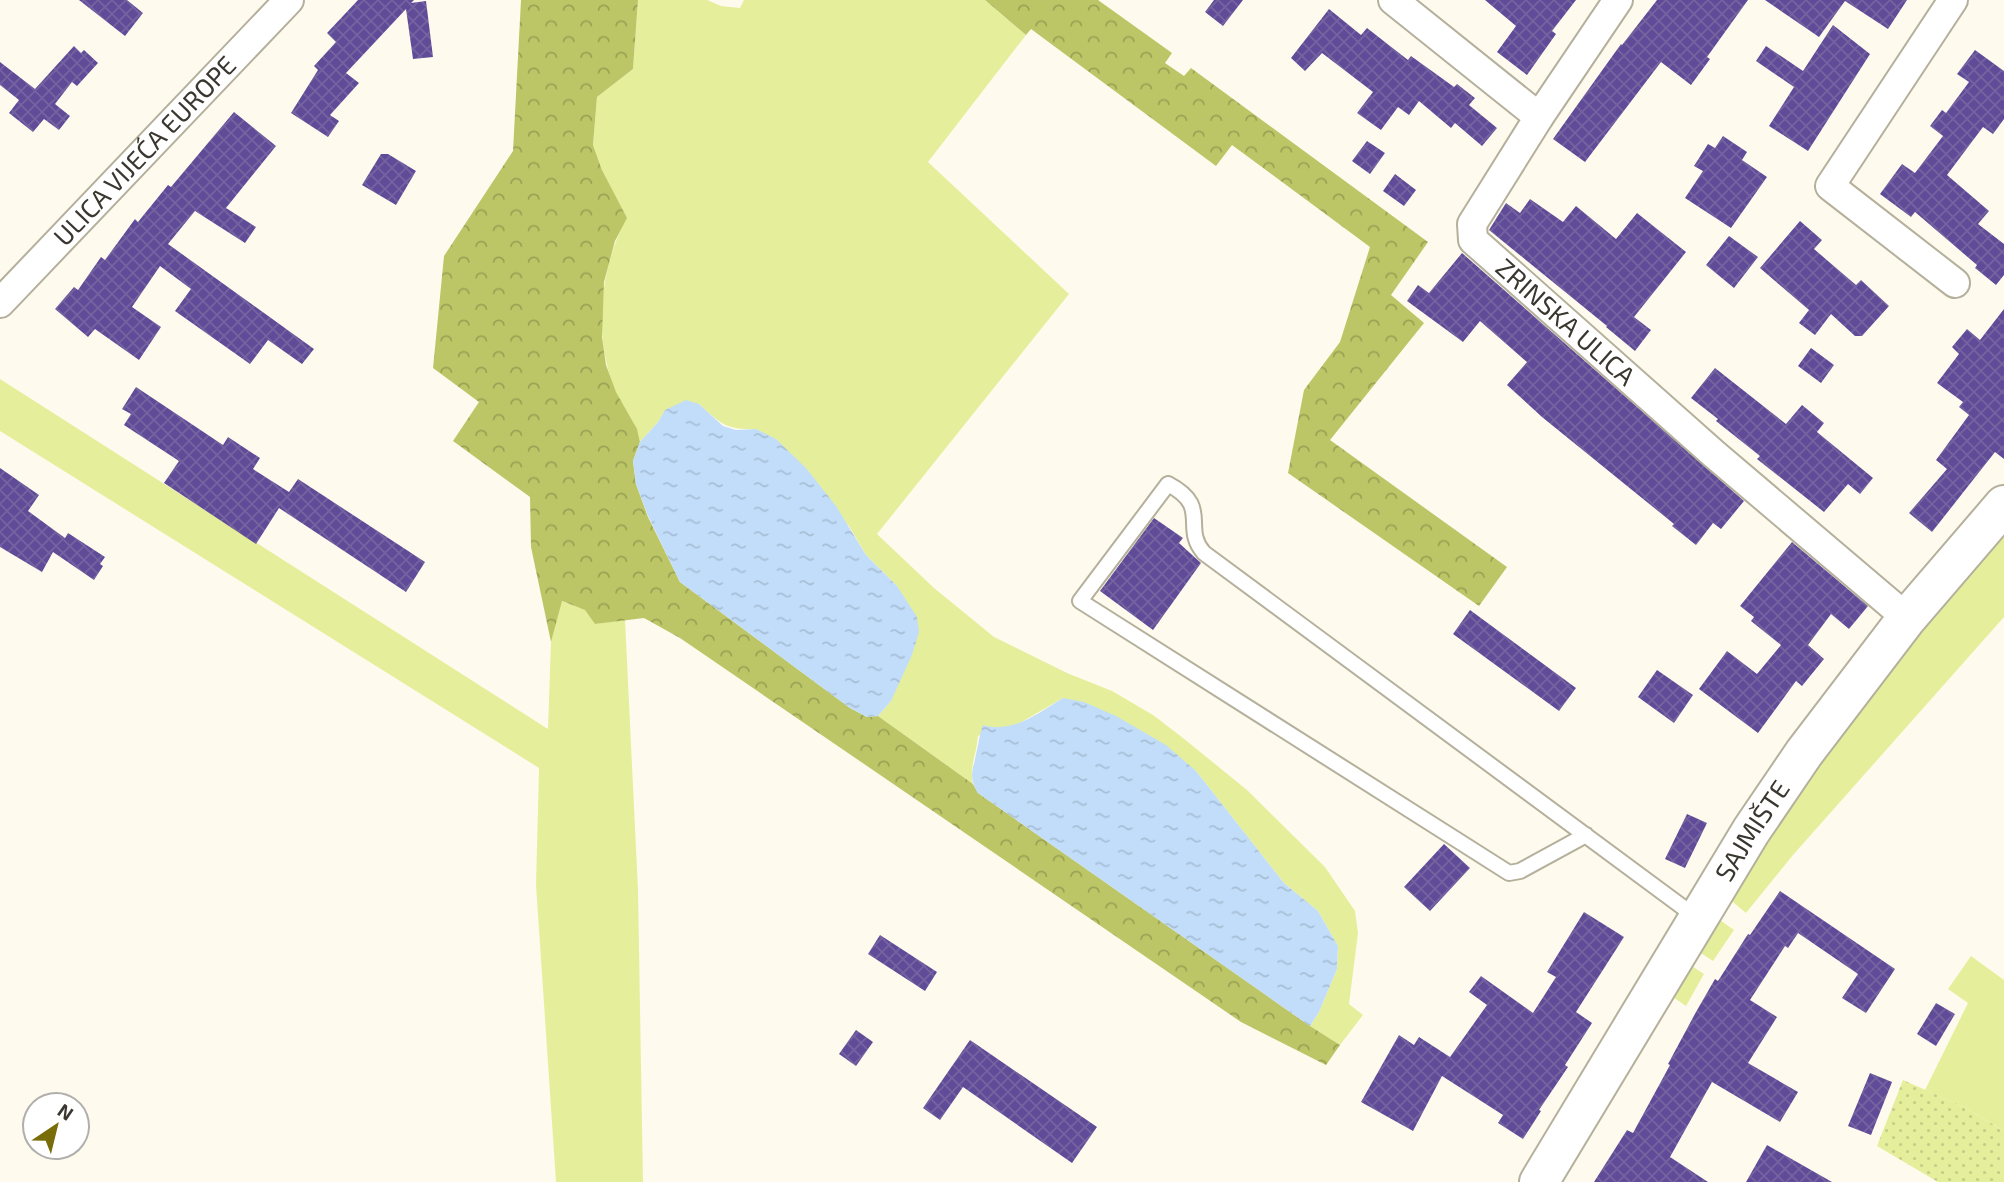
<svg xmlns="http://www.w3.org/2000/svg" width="2004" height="1182" font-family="'Exo 2',sans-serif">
	<defs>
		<pattern id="forest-crowns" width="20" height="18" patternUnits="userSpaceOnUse" patternTransform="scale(1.75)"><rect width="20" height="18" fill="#bcc666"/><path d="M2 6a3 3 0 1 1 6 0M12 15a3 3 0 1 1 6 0" fill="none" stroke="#9aa254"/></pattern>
		<pattern id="park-dots" width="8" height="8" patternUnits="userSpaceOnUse" patternTransform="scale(1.75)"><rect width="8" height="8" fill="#e5ef9b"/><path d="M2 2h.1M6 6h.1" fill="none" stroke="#c5ce86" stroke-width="1.8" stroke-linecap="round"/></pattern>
		<pattern id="water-ripples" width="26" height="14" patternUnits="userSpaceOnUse" patternTransform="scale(1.75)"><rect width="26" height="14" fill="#c2ddf9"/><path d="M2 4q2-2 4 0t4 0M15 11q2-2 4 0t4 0" fill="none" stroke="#a7bed6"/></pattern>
		<pattern id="building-cross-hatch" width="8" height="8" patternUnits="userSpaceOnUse" patternTransform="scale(1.75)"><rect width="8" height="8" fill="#604b98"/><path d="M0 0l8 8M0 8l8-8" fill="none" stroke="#7463a0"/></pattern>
	</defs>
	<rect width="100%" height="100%" fill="#fefbee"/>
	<path fill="#e5ef9b" d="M638 0H707L721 6 740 8 744 0H985L1026 35 928 162 1069 294 877 534 934 588 994 637 1067 673 1112 691 1153 715 1183 738 1247 790 1325 867 1355 911 1358 933 1349 1004 1363 1015 1340 1045 1310 1026 1319 1012 1337 969 1338 946 1318 911 1284 883 1196 771 1063 698 1013 727 993 728 978 736C977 752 969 768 973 784L878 716 891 701 897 586 866 555 849 526 756 429C726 430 721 424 699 404L665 410 658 422 640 442C636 421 622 407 614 388 593 332 600 271 626 218L602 170 593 145 597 97 633 69Z
		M0 379 548 729 551 642 561 601 586 610 595 624 625 619 638 890 643 1182H556L536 885 539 768 0 431Z
		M2004 524V617L1793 855 1746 913 1727 897 1839 732Z
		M1717 918 1734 930 1713 961 1696 950Z
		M1971 956 2004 980V1131L1964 1107 1925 1090 1968 1003 1948 989Z
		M1689 964 1704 974 1686 1006 1669 994Z"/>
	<path fill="url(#forest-crowns)" d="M521 0H638L633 69 597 97 593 145 602 170 627 218 615 241 604 282 602 337 606 365 616 392 637 429 640 442 633 461 636 484 648 517 680 582 850 708 867 717 878 716 973 784 978 793 1310 1026 1340 1045 1326 1065 1241 1022 680 638 644 618 595 624 585 610 562 601 551 642 531 547 530 497 453 441 479 402 433 368 444 256 513 151Z
		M985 0H1098L1172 53 1165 63 1184 76 1191 68 1428 242 1391 295 1424 323 1330 440 1507 567 1479 606 1288 473 1304 390 1340 342 1370 247 1232 145 1216 166 1031 29 1026 35Z"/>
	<path fill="url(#park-dots)" d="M1903 1080 1964 1107 2004 1131V1182H1938L1877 1146Z"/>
	<path fill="url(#water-ripples)" d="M686 400 699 404 723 426 736 430 756 429 776 439 806 468 836 506 866 555 897 586 917 617 919 632 912 655 891 701 878 716 867 717 850 708 680 582 648 516 636 484 633 461 640 442 658 422 665 410Z
		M1063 698 1084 702 1116 716 1166 745 1196 771 1284 883 1318 911 1338 946 1337 969 1319 1012 1310 1026 978 793C968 775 973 772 976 754 979 743 979 735 983 725 1013 734 1038 713 1063 698Z"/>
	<path fill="url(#building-cross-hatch)" d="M79 0H127L143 13 125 36Z
		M358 0H414L411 3 426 1 433 57 413 59 406 9 346 73 359 83 330 115 339 121 328 137 291 113 318 70 314 66 336 42 327 33Z
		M1214 0H1243L1223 26 1205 12Z
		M1485 0H1576L1552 31 1556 34 1527 75 1497 52 1516 26Z
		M1657 0H1748L1707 57 1710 59 1691 85 1661 62 1585 162 1553 139 1621 44 1622 45Z
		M1765 0H1907L1888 29 1845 1 1819 37Z
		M1329 9 1361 35 1367 28 1408 60 1411 56 1454 87 1457 84 1475 98 1469 105 1497 128 1482 146 1455 123 1451 128 1419 101 1409 115 1398 107 1381 130 1357 113 1373 92 1322 53 1305 71 1291 58Z
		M1833 25 1870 54 1808 151 1769 126 1794 87 1756 61 1766 46 1803 71Z
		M74 46 81 53 84 50 98 63 77 86 72 82 55 104 70 116 59 130 44 119 33 132 9 113 19 100 0 85V62L35 89Z
		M1975 50 2004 71V119L1993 134 1983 127 1947 175 1989 211 1978 224 2004 244V275L1996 285 1975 268 1977 265 1915 212 1911 217 1880 194 1902 164 1915 173 1943 136 1930 126 1942 110 1946 113 1969 82 1957 74Z
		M234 112 276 146 226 208 256 227 245 243 195 211 168 244 314 349 302 364 268 340 250 364 175 311 191 289 160 266 132 307 161 327 139 360 95 329 88 337 55 309 74 287 78 290 101 257 105 260 135 219 138 222 168 185 171 187Z
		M1723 136 1747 152 1742 160 1767 177 1731 228 1685 198 1703 171 1694 166 1708 144 1715 148Z
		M1367 141 1385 153 1370 174 1352 161Z
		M381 154H388L416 171 396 205 362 185Z
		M1395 174 1416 190 1404 206 1383 191Z
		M1530 199 1563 222 1576 206 1616 239 1637 213 1686 252 1634 317 1651 330 1635 351 1606 327 1607 326 1489 230 1506 203 1520 213Z
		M1800 221 1822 240 1814 249 1856 285 1861 280 1889 306 1862 336H1855L1831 314 1815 335 1799 323 1809 310 1760 268Z
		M1729 236 1758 257 1734 288 1706 265Z
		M1462 253 1744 501 1721 529 1713 523 1696 545 1672 526 1674 524 1542 417 1507 385 1527 362 1480 321 1463 342 1407 301 1418 285 1429 293Z
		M2004 309V459L1995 452 1932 532 1909 513 1947 469 1936 460 1969 415 1959 407 1963 402 1937 383 1959 354 1952 347 1967 329 1980 340Z
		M1811 348 1834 365 1821 383 1798 366Z
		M1715 368 1786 424 1802 405 1824 423 1817 432 1873 478 1860 494 1848 484 1824 512 1757 459 1760 456 1716 421 1718 419 1691 398Z
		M136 387 223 445 228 437 260 458 253 469 289 492 298 479 425 562 406 592 279 508 256 544 164 483 179 461 124 425 131 414 122 409Z
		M0 468 39 495 28 511 65 538 68 533 105 557 100 564 103 566 94 580 53 552 42 572 0 547Z
		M1154 518 1183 538 1179 543 1201 563 1153 630 1100 591Z
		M1792 542 1868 606 1849 629 1831 614 1808 645 1824 659 1802 686 1796 681 1758 733 1699 689 1727 651 1757 674 1781 645 1751 621 1754 617 1740 606Z
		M1470 610 1576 688 1559 711 1453 634Z
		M1657 670 1693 695 1674 723 1638 697Z
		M1687 814 1707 823 1685 868 1665 859Z
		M1444 844 1470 868 1430 911 1404 887Z
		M1780 891 1895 969 1866 1013 1842 998 1858 974 1798 933 1788 948 1785 946 1750 1000 1777 1017 1748 1063 1798 1092 1780 1122 1712 1082 1670 1157 1708 1182H1594L1627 1130 1633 1133 1670 1065 1668 1064 1696 1012 1715 979 1718 981 1748 934 1750 935Z
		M1584 912 1624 937 1576 1012 1592 1023 1565 1065 1568 1067 1539 1110 1541 1111 1523 1139 1498 1123 1503 1115 1442 1076 1413 1131 1361 1102 1399 1035 1414 1045 1419 1037 1450 1057 1487 1005 1469 992 1481 976 1533 1013 1556 977 1547 972Z
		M880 935 937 972 925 991 868 954Z
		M1936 1003 1955 1014 1936 1046 1917 1034Z
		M856 1030 873 1042 856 1066 839 1054Z
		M970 1040 1097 1127 1072 1163 963 1087 940 1120 923 1108Z
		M1870 1073 1892 1082 1871 1135 1848 1126Z
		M1767 1145 1832 1182H1746Z"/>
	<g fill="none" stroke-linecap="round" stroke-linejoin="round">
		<g stroke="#b5b09b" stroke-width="18">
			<path id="lane" d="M1586 835 1520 871 1509 873 1080 601 1168 484C1212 507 1181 527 1204 553L1696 917"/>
		</g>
		<g stroke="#b5b09b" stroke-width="32">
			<g id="street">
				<path id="s1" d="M1393 0 1539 117 1472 224 1473 240 1714 454 1907 618"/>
				<path d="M1953 0 1830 186 1955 283"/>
				<path d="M1539 117 1618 0"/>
				<path id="s2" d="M0 303 289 0"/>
			</g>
		</g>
		<g stroke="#b5b09b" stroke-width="42">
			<g id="primary">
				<path id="s3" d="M1539 1182 1751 831 1804 753 1907 618 2004 505"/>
			</g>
		</g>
		<use href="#lane" stroke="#fff" stroke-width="14"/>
		<use href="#street" stroke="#fff" stroke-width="28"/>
		<use href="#primary" stroke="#fff" stroke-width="38"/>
	</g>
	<g text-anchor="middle" stroke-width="7" stroke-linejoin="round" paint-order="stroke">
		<g font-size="26" fill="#39372f" stroke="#fff">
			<text dy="9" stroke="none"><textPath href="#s2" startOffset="210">ULICA VIJEĆA EUROPE</textPath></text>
			<text dy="9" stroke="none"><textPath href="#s1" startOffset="453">ZRINSKA ULICA</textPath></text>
			<text dy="9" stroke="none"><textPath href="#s3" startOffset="411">SAJMIŠTE</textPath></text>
		</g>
	</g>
	<g transform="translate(56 1126) rotate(35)"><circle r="33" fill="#ffffff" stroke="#b0afac" stroke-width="2"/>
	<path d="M0-5L12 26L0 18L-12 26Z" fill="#786d09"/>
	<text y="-10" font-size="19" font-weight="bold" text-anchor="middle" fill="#39372f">N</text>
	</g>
</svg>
